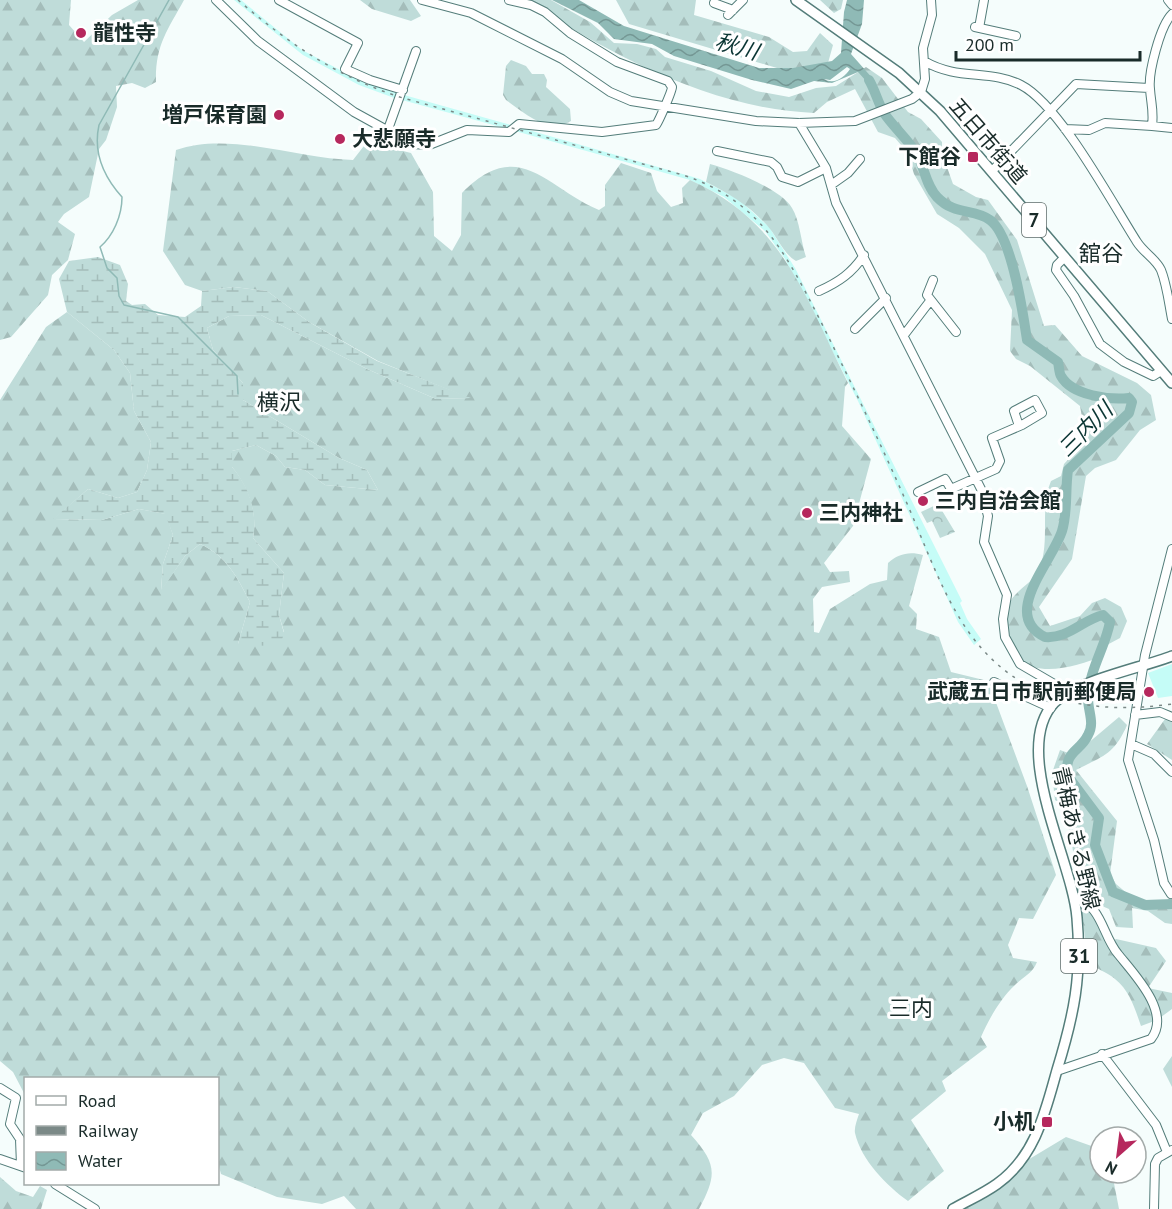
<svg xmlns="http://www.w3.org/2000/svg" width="1172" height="1209" font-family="'PT Sans','Noto Sans JP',sans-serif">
	<defs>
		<pattern id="forest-firs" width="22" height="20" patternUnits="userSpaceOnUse" patternTransform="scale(1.5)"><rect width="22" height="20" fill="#bfdcd9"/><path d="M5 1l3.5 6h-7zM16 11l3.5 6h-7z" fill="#a4bdba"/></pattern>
		<pattern id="wetland-marsh" width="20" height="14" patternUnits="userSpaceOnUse" patternTransform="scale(1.5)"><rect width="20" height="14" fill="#bfdcd9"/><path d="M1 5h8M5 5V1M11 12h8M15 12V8" fill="none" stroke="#a4bdba"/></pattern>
		<pattern id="park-crowns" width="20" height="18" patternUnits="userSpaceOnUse" patternTransform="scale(1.5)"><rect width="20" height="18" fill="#bfdcd9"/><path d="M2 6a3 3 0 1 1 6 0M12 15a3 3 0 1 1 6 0" fill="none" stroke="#a4bdba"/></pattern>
		<pattern id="water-waves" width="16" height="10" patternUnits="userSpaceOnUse" patternTransform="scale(1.5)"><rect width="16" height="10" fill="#8fbab6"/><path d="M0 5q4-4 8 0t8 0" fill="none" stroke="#749794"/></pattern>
	</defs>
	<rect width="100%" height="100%" fill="#f5fdfc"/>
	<path fill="#c5fcf7" d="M234 0H241L302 50 365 83 399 94 397 99 359 85 303 55Z
		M404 95 514 126 512 130 402 100Z
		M518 127 700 179 738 199 769 227 795 268 962 601 960 603 967 619 981 639 974 645 958 622 858 401 785 259 765 231 724 197 690 180 515 131Z
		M1172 664V696L1158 698 1148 673Z"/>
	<path fill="url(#forest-firs)" d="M0 0H71L69 25 84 42 112 15 138 0H184C167 31 155 46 156 82L145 88 132 83 116 86 117 107 106 140 99 149 89 197 64 214 58 222 75 234 68 260 52 275 48 295 11 337 0 340Z
		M360 0H410L421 16 411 21 372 9Z
		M525 0H551L590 22 614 43 637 44 656 49 665 57 711 71 756 91 789 97 816 88 836 86 866 67 882 78 908 112 921 119 942 142V153L953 184 976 197 988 200 1017 240 1044 326 1055 325 1082 356 1137 383 1151 395 1156 420 1140 430 1116 460 1095 468 1086 476 1072 559 1039 607 1050 626 1080 616 1092 603 1105 598 1121 607 1127 621 1120 638 1105 646 1103 656C1079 665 1042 678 1020 660 1015 655 1013 645 1011 639 1006 628 1003 615 1009 604 1015 590 1033 583 1039 570 1051 540 1039 509 1051 481L1061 476 1064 464 1086 440 1080 406 1030 366 1016 359 1010 351 1012 310 985 254 959 228 937 214 914 174 907 152 895 138 878 132 855 89 827 102 814 113C711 109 610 54 525 0Z
		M616 0H696L694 15 769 37 793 52 807 51 820 33 833 45 828 63 787 71 629 24Z
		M820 0H843L841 9 834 13Z
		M511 60 526 66 532 74H544L547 80 546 87 570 109 571 121C548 135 525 113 506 100L503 95 506 66Z
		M367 142 411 153 433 192 434 236 452 251 461 235 462 193C519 135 546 188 599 210L605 206V185L621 163 651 173 657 191 671 207 683 203 682 188 690 180C784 222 805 297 848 383L845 387 842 426 871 459 853 526 824 563 830 572 849 571 850 582 822 587 813 599 814 632 819 633 830 609 870 584 887 580 888 563C898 554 909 551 923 555L909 606 917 614 916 629 939 637 951 672 988 681 1027 786 1056 875 1033 919 1019 918 1008 945 1013 958 1037 962C1032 974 1024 976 1015 985 1000 999 989 1019 981 1037L987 1047 942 1081 946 1091 911 1120 944 1171 908 1201C887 1186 861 1160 855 1133 854 1128 857 1120 859 1114L835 1108 804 1063 784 1058 762 1065 734 1096 703 1113 691 1135C716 1163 718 1174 699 1209H356L344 1196 322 1204 277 1197 221 1174 218 1163V1078H26L25 1095 13 1072 0 1061V400L46 327 67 312 114 350 130 373 134 411 151 442 147 470 137 492 118 498 88 489 54 519 102 520 139 509 166 514 173 535 163 564 161 590 185 556 200 544C227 556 237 577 250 602L238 644 284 632 279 615 284 573 253 538C258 514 248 486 232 467V451L256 445 276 456 285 467 305 470 325 485 378 490 367 470 339 458 243 400V383L213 350 207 328 229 316 261 315 367 369 436 399 469 398 378 361 309 322 267 291 234 287 202 291 185 285 163 251 176 150C229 131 298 159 353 160Z
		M710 164C732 170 781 189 792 208 800 221 801 242 806 257L796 261C785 255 778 239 770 229 753 208 730 194 706 182Z
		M1119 717 1127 725C1114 755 1103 756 1076 770L1117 821 1110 874 1116 884 1135 900 1155 904 1172 898V924L1165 923 1148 911 1132 908 1133 928 1116 927 1109 909 1095 903 1094 917 1110 943 1116 939 1156 948 1166 961 1148 988 1172 993V1009L1157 1020 1141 1026C1135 1009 1130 991 1115 979 1106 971 1095 970 1088 959L1071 837 1062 805 1055 800 1052 773 1060 750 1074 755Z
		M1165 719 1172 721V760L1147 744Z
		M1172 1056V1087L1163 1069Z
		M1066 1137 1100 1149V1173H1112L1119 1209H964L1005 1184 1026 1161Z
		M0 1177 16 1191 33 1197 40 1186 47 1190 41 1209H0Z"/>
	<path fill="url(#wetland-marsh)" d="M98 257 120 265 128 284 126 301 132 305 145 304 158 315 185 317 201 306 202 291 234 287 267 291 309 322 377 361 471 398 436 399 367 369 261 315 229 316 207 328 213 350 243 383V400L339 458 367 470 378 490 325 485 305 470 285 467 276 456 256 445 232 451V467C249 486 258 514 253 538L284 573 279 615 284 633 281 643 267 646 238 644 250 602C237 577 227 556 200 544L185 556 161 591 163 564 173 535 165 514 139 509 102 520 53 519 88 489 118 498 137 492 147 470 151 442 134 411 130 373 114 350 67 312 59 279 69 261Z"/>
	<path fill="url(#park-crowns)" d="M938 504 955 532 940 538 932 521 927 523 921 512Z"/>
	<path fill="url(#water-waves)" fill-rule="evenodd" d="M552 0H579L624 26 759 68H793L832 61 841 53 844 12 847 0H864L862 24 851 54 874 80 875 91 858 72 832 83 814 81 791 89 752 80 674 56 652 44 614 39 598 23ZM847 67 850 69C844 78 834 85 824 79L830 80Z"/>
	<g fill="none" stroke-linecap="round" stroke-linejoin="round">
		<path stroke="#8fbab6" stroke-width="1.5" d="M169 0 99 125C93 152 104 177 122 197 122 216 113 236 100 247L107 268 117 278 119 296 124 305 178 317 237 376 238 394"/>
		<path stroke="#8fbab6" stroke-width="10" d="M869 80C875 90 878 103 884 113 894 128 909 140 918 156 925 170 926 185 937 197 955 216 974 208 990 220 1012 236 1023 313 1027 340L1058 362C1059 366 1059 373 1061 376 1072 396 1111 400 1129 398L1132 402 1129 413 1068 470C1065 490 1068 512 1062 531 1052 562 1000 615 1045 637 1068 639 1082 620 1103 615L1110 622C1105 648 1089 670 1088 698 1088 712 1095 723 1088 735 1080 752 1065 750 1067 775L1099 818 1095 845 1113 892 1145 905 1172 904"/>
		<g stroke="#547d7a" stroke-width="10">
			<path id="minor" d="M216 0 258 41 354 112 412 144 429 145 467 130 509 132 519 124 602 132 656 125C659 121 672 91 672 87L668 81 617 62 570 33 545 12 531 5 509 0
				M279 0 358 43 345 69 370 80 403 90
				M422 0 471 13 562 59 610 92 631 101 756 121 799 123 855 121 912 99 921 92 925 79 923 48 932 15 931 0
				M1168 0 1172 5
				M714 3 733 10
				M1172 14C1160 26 1148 73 1150 89 1151 104 1154 111 1152 126L1172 128
				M728 15 743 0
				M975 27 1016 36
				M979 28 984 0
				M924 61C958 81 990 69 1021 85 1060 105 1112 203 1137 242 1144 253 1156 259 1161 270 1167 285 1169 304 1172 319
				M799 123 826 168 836 203 981 489 988 516 984 542 1007 595 1003 619 1005 637 1020 664 1068 692
				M1065 129 1089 130 1105 123 1152 126
				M387 132 416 51
				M717 151 771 162 777 167 782 177 798 182 826 168
				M992 171 1076 84 1149 88
				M831 185 848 173 860 159
				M1065 257 1057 265 1056 270 1074 296 1100 344 1124 362 1153 376 1161 371
				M933 280 927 295 956 332
				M819 291C839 282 852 273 864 255
				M855 329 886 298
				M904 335 930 301
				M918 492 945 479 951 489 996 469 1000 461 992 438 1022 425 1042 413 1035 400 1014 411 1019 426
				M994 682 1051 708
				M1135 715 1160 712 1172 717
				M1131 744 1154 754 1172 772
				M1171 894 1164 883 1154 840 1128 760 1145 655 1172 549
				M1102 1054 1156 1125 1167 1152
				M1057 1071 1151 1039C1172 1013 1134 974 1118 954 1102 935 1102 904 1074 898
				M0 1088 16 1098 10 1124 20 1139 21 1165
				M0 1159 26 1168
				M55 1184 95 1209
				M1154 1209 1155 1164 1158 1158 1172 1150"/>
		</g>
		<g stroke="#547d7a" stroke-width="12">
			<path id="major" d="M796 0 899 73 940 111 1172 383
				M953 1209C967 1201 983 1194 997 1184 1035 1157 1045 1113 1057 1070 1074 1015 1082 976 1077 918 1073 862 1010 750 1054 703 1075 681 1141 668 1172 656"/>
		</g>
		<use href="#minor" stroke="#fff" stroke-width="8"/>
		<use href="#major" stroke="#fff" stroke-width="9"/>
		<path stroke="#7b8987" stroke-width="1.5" stroke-dasharray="3 6" stroke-linecap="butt" d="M238 0C289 44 339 78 403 98L683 175C759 200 785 252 819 318 849 378 878 438 905 499 923 539 938 584 962 622 1011 700 1087 716 1172 704"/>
	</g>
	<g fill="#b6285d" stroke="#fff" stroke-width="2">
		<circle cx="81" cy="33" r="6"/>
		<circle cx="279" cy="115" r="6"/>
		<circle cx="340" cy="139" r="6"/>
		<rect x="967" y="151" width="12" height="12" rx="3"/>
		<circle cx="923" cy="501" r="6"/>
		<circle cx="807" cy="513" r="6"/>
		<circle cx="1149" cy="692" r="6"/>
		<rect x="1041" y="1116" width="12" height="12" rx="3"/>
	</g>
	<g text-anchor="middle" stroke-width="6" stroke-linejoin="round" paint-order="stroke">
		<g fill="#fff" stroke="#5e6b69" stroke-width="1.5">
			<rect x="1022" y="203" width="24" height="34" rx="4.5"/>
			<rect x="1061" y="939" width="36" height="34" rx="4.5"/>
		</g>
		<g font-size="20" font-weight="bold" fill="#192b29">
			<text x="1034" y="227">7</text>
			<text x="1079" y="963">31</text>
		</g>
		<g font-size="21" font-weight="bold" fill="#192b29" stroke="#fff" text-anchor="start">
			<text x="93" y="40">龍性寺</text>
			<text x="267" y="122" text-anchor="end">増戸保育園</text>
			<text x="352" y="146">大悲願寺</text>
			<text x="961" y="164" text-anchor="end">下館谷</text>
			<text x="935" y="508">三内自治会館</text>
			<text x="819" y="520">三内神社</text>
			<text x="1137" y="699" text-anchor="end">武蔵五日市駅前郵便局</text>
			<text x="1035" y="1129" text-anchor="end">小机</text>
		</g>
		<g font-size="21" fill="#192b29" stroke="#fff">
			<text transform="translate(988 141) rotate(49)" y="7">五日市街道</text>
			<text transform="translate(1076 838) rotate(77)" y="7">青梅あきる野線</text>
		</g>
		<g font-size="22" font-style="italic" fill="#0b3634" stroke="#fff">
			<text transform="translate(737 46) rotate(16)" y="8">秋川</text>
			<text transform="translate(1085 429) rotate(-45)" y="8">三内川</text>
		</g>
		<g font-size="22" fill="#192b29" stroke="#fff">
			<text x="1101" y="261">舘谷</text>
			<text x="279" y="410">横沢</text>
			<text x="911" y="1016">三内</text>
		</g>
	</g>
	<rect x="24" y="1077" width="195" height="108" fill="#ffffff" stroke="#a3aaa9" stroke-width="1.5"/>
	<rect x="36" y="1096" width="30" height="9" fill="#ffffff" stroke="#a3aaa9" stroke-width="1.5"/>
	<text x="78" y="1107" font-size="18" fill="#192b29">Road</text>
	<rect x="36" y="1126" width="30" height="9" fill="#7b8987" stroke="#a3aaa9" stroke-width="1.5"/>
	<text x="78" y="1137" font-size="18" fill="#192b29">Railway</text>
	<rect x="36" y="1152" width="30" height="18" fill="url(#water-waves)" stroke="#a3aaa9" stroke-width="1.5"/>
	<text x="78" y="1167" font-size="18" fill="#192b29">Water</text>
	<g transform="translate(1118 1155) rotate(208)"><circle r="28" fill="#ffffff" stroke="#a3aaa9" stroke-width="1.5"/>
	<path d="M0-4.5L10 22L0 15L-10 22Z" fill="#b6285d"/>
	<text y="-9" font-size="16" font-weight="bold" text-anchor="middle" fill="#192b29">N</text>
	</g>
	<path d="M956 51v9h184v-9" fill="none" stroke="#192b29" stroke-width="3"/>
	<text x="965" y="51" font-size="18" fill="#192b29" stroke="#ffffff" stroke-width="4.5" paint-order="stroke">200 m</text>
</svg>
